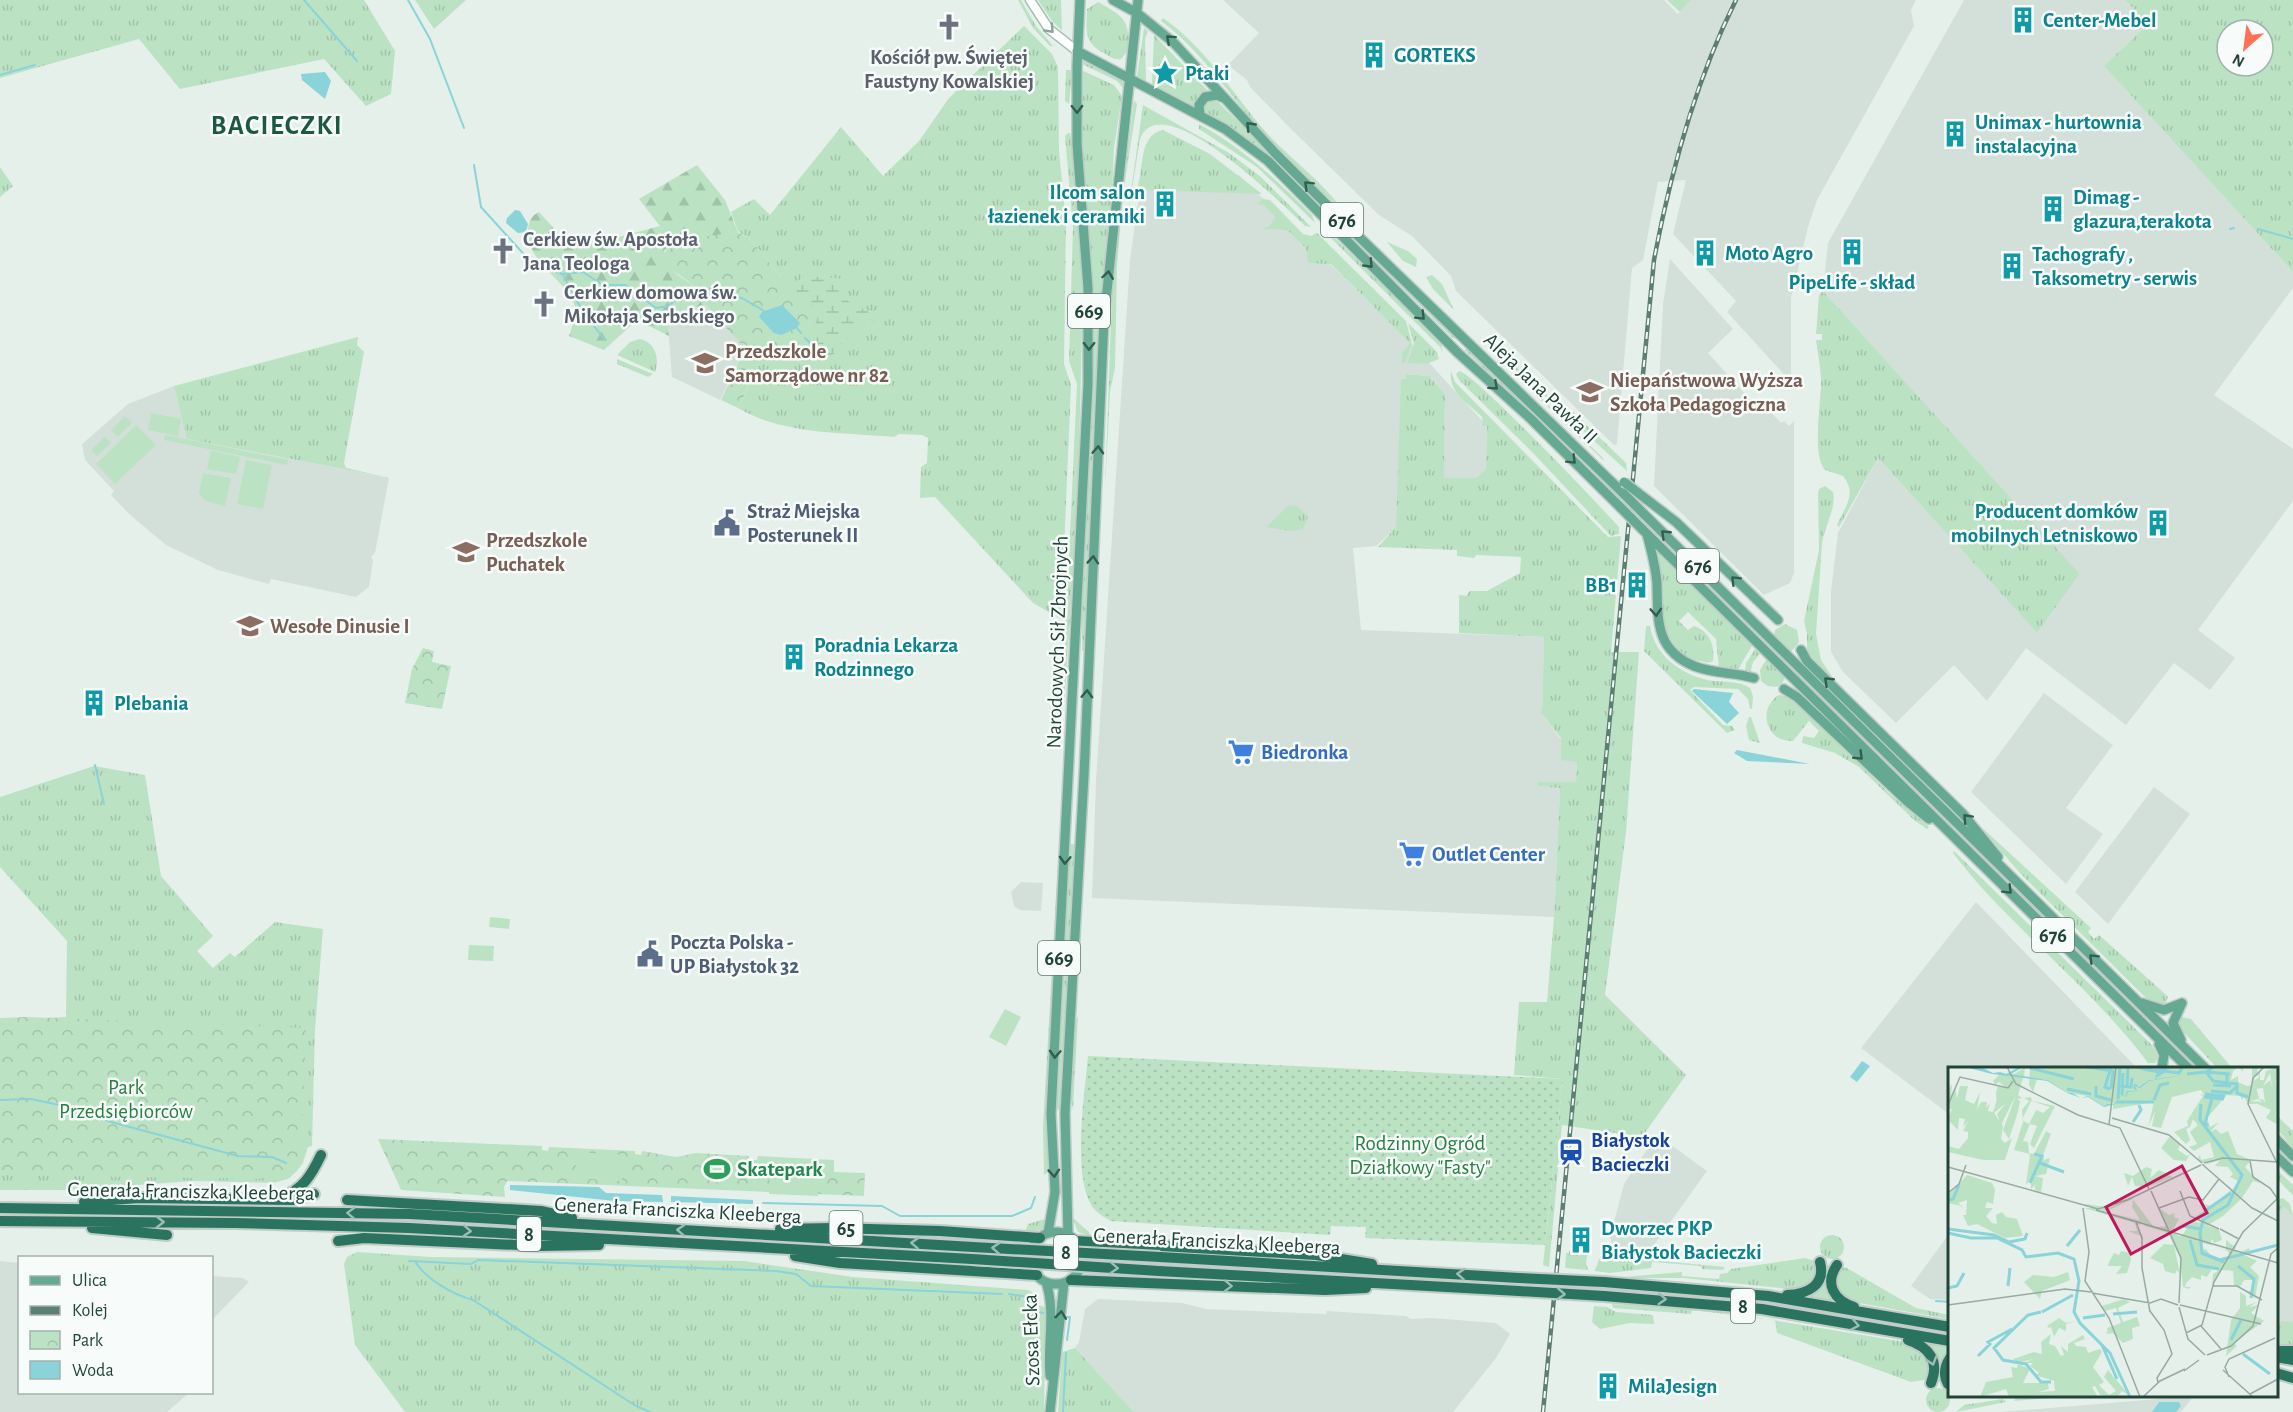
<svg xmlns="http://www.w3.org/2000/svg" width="2293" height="1412" font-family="'Alegreya Sans',sans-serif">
	<defs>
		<pattern id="grass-tufts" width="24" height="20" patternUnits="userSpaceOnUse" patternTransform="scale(1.5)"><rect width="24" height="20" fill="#bce2c4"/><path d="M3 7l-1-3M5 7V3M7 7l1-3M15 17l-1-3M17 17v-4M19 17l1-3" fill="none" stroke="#a1c3a9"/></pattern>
		<pattern id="forest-firs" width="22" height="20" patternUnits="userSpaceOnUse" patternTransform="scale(1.5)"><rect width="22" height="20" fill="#bce2c4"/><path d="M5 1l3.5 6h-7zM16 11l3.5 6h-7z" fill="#a1c3a9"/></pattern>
		<pattern id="wetland-marsh" width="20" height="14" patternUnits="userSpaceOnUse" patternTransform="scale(1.5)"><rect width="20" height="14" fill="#bce2c4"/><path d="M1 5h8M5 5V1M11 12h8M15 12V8" fill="none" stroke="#a1c3a9"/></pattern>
		<pattern id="park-crowns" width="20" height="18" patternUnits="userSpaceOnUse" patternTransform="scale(1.5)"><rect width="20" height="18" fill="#bce2c4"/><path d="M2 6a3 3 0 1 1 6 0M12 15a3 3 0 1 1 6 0" fill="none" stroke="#a1c3a9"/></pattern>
		<pattern id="garden-dots" width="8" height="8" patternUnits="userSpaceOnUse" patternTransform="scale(1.5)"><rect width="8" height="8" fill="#bce2c4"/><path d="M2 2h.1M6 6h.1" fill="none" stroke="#a1c3a9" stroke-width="1.8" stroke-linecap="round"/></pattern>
	</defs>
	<rect width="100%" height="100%" fill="#e5f0ea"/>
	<path fill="#d3e0d9" d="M1223 0H1664L1678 14 1691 0H1916L1911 10 1914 26 1817 200 1808 227 1791 298V382L1727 312 1736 301 1673 234 1686 180 1658 182 1643 260 1632 268 1617 444 1614 445 1456 291 1451 276 1412 236 1379 215 1291 129 1250 87 1247 80 1228 65 1259 33Z
		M1964 0H2125L2148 24 2104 66 2293 272V288L2214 395 2293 449V501L2198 630 2235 658 2210 690 2174 663 2126 725 2026 648 1987 701 1954 665 1896 723 1843 672 1831 652V591L1838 533 1878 458 2037 633 2080 574 1823 291 1828 243Z
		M1143 168 1239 175 1411 343 1487 426 1486 469 1476 478H1443L1445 394 1429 376 1406 374 1397 527 1376 546 1353 548 1361 630 1544 637 1542 714 1577 761 1576 782H1539V786L1560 788 1554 917 1092 898 1096 781 1130 260Z
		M1670 259 1733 329 1708 353 1756 406 1767 408 1781 423 1784 421 1789 426 1794 421V573L1790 583 1764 595 1654 486 1663 304Z
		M705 304 745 349 720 400 672 377 667 314Z
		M174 386 188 439 389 478 375 553 371 557 373 560 369 587 356 597 271 579 269 584 218 570 166 545 129 514 111 495 114 491 85 460 82 444 128 404Z
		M2044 693 2113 745 2066 808 2103 834 2066 884 1971 792Z
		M2154 787 2190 814 2108 924 2075 892Z
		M1021 882 1043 883 1041 911 1020 910 1014 906 1011 892Z
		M1976 902 2137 1068H1950L1949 1114 1861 1048Z
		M1654 1139H1663L1707 1171 1651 1249 1613 1246 1610 1237 1624 1184Z
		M2276 1200 2293 1216V1324L2277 1323Z
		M1949 1234V1300L1930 1299 1911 1286Z
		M0 1261 19 1263 20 1392 189 1393 167 1412H0Z
		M212 1276 243 1278 249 1282 212 1320Z
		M1098 1299 1182 1303 1206 1309 1326 1314 1327 1311 1406 1316 1411 1319 1432 1318 1496 1323 1510 1334 1496 1358 1453 1412H1134L1075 1348 1079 1342 1085 1309Z
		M2194 1396 2181 1412H2000L2062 1407Z"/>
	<path fill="url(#grass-tufts)" fill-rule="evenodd" d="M0 0H364L395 51 391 94 366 106 324 59 180 89 139 39 0 78Z
		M415 0H466L434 29Z
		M1018 0H1021L1036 26 1053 46H1050L1033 28Z
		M1038 0H1061L1062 31 1052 21Z
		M1667 0H1691L1680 12Z
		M2125 0H2293V272L2104 66 2148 24ZM2227 30H2263V66H2227Z
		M1098 2C1117 13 1130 18 1128 41 1128 50 1127 53 1121 59 1114 60 1110 57 1104 53 1084 43 1086 30 1087 9Z
		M1163 18C1204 46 1232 92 1264 130 1288 157 1321 180 1341 208 1312 185 1284 158 1259 129 1228 92 1200 50 1161 21Z
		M1024 26 1052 54 1058 67 1059 151 1066 223 1064 364 1071 385 1061 619 1033 603 935 497 920 498 921 467 927 463 928 438 922 435 899 434 894 437C843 432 784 435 738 408L761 360 798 344 803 298 780 276 753 242 738 231 731 212 754 199 770 215 841 127 883 176 919 141 949 98Z
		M1144 28 1148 31 1145 39 1146 82 1137 77Z
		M1154 35 1208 91 1195 108 1152 85Z
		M1081 57 1124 81 1123 88 1117 81 1080 63Z
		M1066 70H1072V73L1069 104 1065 101Z
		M1081 70 1114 85 1122 96 1114 148 1111 214 1099 320 1085 651H1082V565L1094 321 1082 185Z
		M1134 100 1137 104 1123 194 1117 267 1115 368 1110 392 1105 490 1112 289Z
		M1210 100 1218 102 1459 340 1453 338 1283 169 1247 140 1207 115 1204 107Z
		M1143 105 1229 153 1261 177 1311 227 1305 226C1284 206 1161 83 1140 139L1126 227Z
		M1199 124C1243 148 1277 180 1312 215L1315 223 1257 167 1199 129Z
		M1163 130 1210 154 1262 194 1140 190 1138 185C1144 166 1139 135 1163 130Z
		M1068 133H1070L1073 146 1083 291 1078 496 1064 707H1062L1077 384 1069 361 1073 227 1065 136Z
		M0 167 13 186 0 197Z
		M1263 199 1270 200 1303 234 1311 236 1317 233 1406 321 1412 344 1405 363H1402V353L1410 343 1331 264 1308 263 1306 248 1287 230 1262 229 1270 226 1275 217 1264 205 1257 204Z
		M1323 230 1332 235 1441 343 1443 354 1441 348Z
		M1387 242 1408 251 1417 259 1416 267 1403 261Z
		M1432 275 1442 284 1454 310 1433 289 1426 277Z
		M1823 291 2080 574 2037 633 1878 458 1839 527 1837 525C1844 508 1858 494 1843 476L1825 470C1811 455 1822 398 1821 378 1820 365 1818 353 1816 340H1822V334H1816L1819 295Z
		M1408 323 1437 352 1439 359 1426 364 1407 363 1414 344Z
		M358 337 357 345 364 352 344 463 346 468 390 478 187 439 174 386Z
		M640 339C655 342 660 358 655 372L617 355 630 342Z
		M1493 346 1570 416 1573 412 1626 463 1627 471 1513 367Z
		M1469 348 1622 498 1621 501 1465 350Z
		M617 359 653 374 648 377 617 364Z
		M1451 371 1455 382 1608 537 1621 536 1611 652H1639L1626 832 1605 995 1686 1075 1642 1137 1562 1125 1549 1267 1543 1265 1563 1079 1514 1075 1519 1002H1547L1554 917 1560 788 1538 786V782H1576L1577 762 1561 760V738L1542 714 1544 637 1459 633V595L1466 596 1470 591H1487L1520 573 1521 557 1476 555 1474 558 1457 556V550L1378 547 1396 527 1401 379H1406V374L1429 376 1445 394 1444 478H1476L1486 469 1487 426 1483 425 1482 417C1468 403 1448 393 1451 371Z
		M1459 371C1473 372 1601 507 1619 527V534L1611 536 1533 453 1459 380 1456 374Z
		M1514 374 1523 381 1604 459 1603 460Z
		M1825 486 1833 492C1837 506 1824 528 1822 544L1816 634 1821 660 1833 678 1917 762 1915 763 1807 654V634L1804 621 1819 550 1818 493 1819 489Z
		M1296 505 1308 516 1303 529 1291 531 1266 527 1288 506Z
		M1651 543 1752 646 1737 671 1719 668 1716 639 1688 612 1679 621 1688 630 1694 626C1710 631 1715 646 1713 661 1708 664 1706 662 1700 661 1656 656 1656 577 1651 543Z
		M1785 624 1797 630 1799 642C1795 648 1789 652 1787 659 1784 671 1789 691 1768 686L1761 681 1760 670 1769 655 1775 630Z
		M1646 626H1650C1655 657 1683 676 1713 681 1725 682 1740 681 1750 688L1753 696 1752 709H1750L1748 699 1738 689 1694 687 1690 690 1723 725 1732 726 1735 730 1727 733 1644 651Z
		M1755 649 1760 654 1753 662 1750 674 1745 672 1746 663Z
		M1803 677 2199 1068H2195L1802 680Z
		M1779 695 1791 697 1797 702 1890 794 1929 827 1927 829 1914 820 1859 767 1835 753 1802 743 1803 736 1814 738 1819 731 1809 721 1793 741C1767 743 1756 709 1779 695Z
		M1749 717H1751L1760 743 1749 740 1746 726Z
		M94 766 145 775 161 876 213 936 197 951 213 968 230 953 235 957 275 922 323 929 315 1029 312 1146 308 1147 303 1163 297 1171 288 1179 273 1183 193 1181 68 1190H0V1020L66 1017 67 941 0 867V797Z
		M1060 825 1062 833 1046 1127 1050 1171 1044 1175 1043 1127Z
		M1979 825 2091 928 2088 932 2094 939 2099 935 2162 991 2168 997 2165 1005 2149 1001 2142 994 2019 872Z
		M1070 844H1075L1061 1110 1056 1109Z
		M1954 851 2153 1046 2158 1057 2155 1063H2148C2091 986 2009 927 1953 853Z
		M1078 1016 1073 1110 1071 1098 1074 1023Z
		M2182 1017 2191 1019 2232 1068H2217L2177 1025Z
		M2276 1115 2293 1131V1148L2277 1129Z
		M2276 1169 2293 1185V1195L2277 1179Z
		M2283 1198 2290 1204 2293 1216 2284 1207 2280 1211 2277 1208V1200Z
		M1072 1217 1089 1232 1090 1236 1078 1232Z
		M1048 1218 1042 1230 1025 1232 1028 1224Z
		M1820 1247a12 12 0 1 1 24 0a12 12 0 1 1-24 0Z
		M1591 1236 1586 1262 1588 1270 1565 1268 1566 1253H1569L1570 1249 1586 1250Z
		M357 1252 431 1257 744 1261 853 1277 1028 1290 1032 1292 1037 1304 1046 1308 1044 1412H405L355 1345 344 1264 347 1257Z
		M1609 1256 1725 1267 1723 1270 1702 1269 1701 1266 1652 1262 1651 1268 1610 1273 1595 1271 1599 1259Z
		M1805 1258 1812 1260 1818 1267 1813 1285 1798 1290 1684 1278H1612L1682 1272V1276L1719 1279 1720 1274 1727 1273 1731 1269Z
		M1845 1267 1916 1308 1949 1315V1319L1853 1302 1839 1295 1834 1278 1839 1270Z
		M1825 1268 1829 1269 1836 1302 1807 1296Z
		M1609 1287 1767 1299 1949 1332V1335L1737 1299 1609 1290Z
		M1612 1304 1724 1312 1911 1343 1926 1354 1930 1373 1924 1380 1911 1382 1777 1333 1775 1320 1692 1310 1691 1314 1613 1308Z
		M1594 1306 1607 1307 1616 1312 1653 1315 1654 1324 1630 1323 1600 1329 1592 1322Z
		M2276 1321 2293 1322V1348L2277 1347Z
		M1925 1343 1949 1345 1941 1379 1937 1378Z
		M1075 1348 1134 1412H1058L1062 1352Z
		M1926 1400a12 12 0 1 1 24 0a12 12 0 1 1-24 0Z
		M2036 1396H2062L2063 1397 2014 1401 2016 1397Z
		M2003 1399 2006 1402 1956 1412 1964 1405Z"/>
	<path fill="url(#forest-firs)" d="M697 165 725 200 738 232 711 237H677L664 251 672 271 700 290 701 298 706 305 667 314 669 336 637 320 604 350 569 336 577 312C575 307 573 300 570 295 555 274 527 259 528 230 529 221 531 216 539 212L573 249 660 226 639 199Z"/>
	<path fill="url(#wetland-marsh)" d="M804 276 839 278 846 287 844 298C854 307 869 308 877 320 860 328 845 335 836 353 819 360 802 356 785 351 802 342 820 330 817 309L791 288Z"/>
	<path fill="url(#park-crowns)" d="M738 232 753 242 780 276 817 309 818 317 811 333 798 344 761 360 738 408 721 400 745 349 706 305 701 298 700 290 678 274 668 270 663 256 670 243 686 234 701 237Z
		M423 648 434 651 432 662 451 666 442 709 405 703 412 669Z
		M28 1017 306 1028 301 1162 285 1174 271 1179 0 1175V1018Z
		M378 1139 542 1146V1150L548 1151 549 1147 635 1151V1154L641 1155 642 1151 676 1157 696 1153 749 1156V1160H757L758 1156 834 1160V1172L865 1173 864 1196 507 1181 504 1187 505 1197 401 1190Z"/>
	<path fill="url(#garden-dots)" d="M1088 1056 1563 1079 1545 1245 1365 1238 1366 1227 1331 1226 1330 1235 1111 1221C1106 1218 1100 1215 1096 1211 1070 1185 1085 1092 1088 1056Z"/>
	<path fill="#bce2c4" d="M151 413 181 419 178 436 148 430Z
		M125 416 132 423 118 437 111 430Z
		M136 425 156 445 115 484 96 464Z
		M165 435 288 460 287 465 164 440Z
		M105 436 111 443 97 456 91 450Z
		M211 451 240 457 236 474 207 469Z
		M246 460 272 465 263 509 237 504Z
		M203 473 231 478 225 506 205 501 199 493Z
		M490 917 510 919 509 929 489 927Z
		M469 945 494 946 493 961 468 960Z
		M1005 1009 1021 1017 1006 1046 989 1037Z
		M577 1152 624 1155 622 1181 575 1178Z
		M770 1164 820 1166 818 1196 769 1194Z"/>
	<path fill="#89d3d9" d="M325 72 331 81 325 99 302 80 301 74Z
		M515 210 520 211 528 224 526 232 518 233 506 223 507 218Z
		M782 305 800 323 797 328 781 335 774 333 759 317 762 312Z
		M1694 689 1733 693 1729 702 1739 713 1727 724 1692 691Z
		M1737 750 1810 764 1747 761 1734 753Z
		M1862 1061 1870 1066 1857 1082 1850 1077Z
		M510 1185 599 1187 606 1193 662 1195 663 1202 615 1201 510 1190Z
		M671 1196 753 1200V1204L671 1202Z
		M2159 1402H2179L2181 1406 2176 1412H2152Z"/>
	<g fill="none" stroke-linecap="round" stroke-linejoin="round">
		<path stroke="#89d3d9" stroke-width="2" d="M304 0 357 61
			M408 0 430 39 464 128
			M0 75 35 65
			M474 165 481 207 531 262 562 274 583 272 603 285H625L656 308 668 306 687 291 702 293
			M2230 229 2234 228
			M2258 229 2293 239
			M563 275 583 312 605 340
			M715 293 742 298 764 311
			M797 328 801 333
			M805 338 811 344 814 343
			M95 765 104 804
			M0 1100 31 1099 78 1109 111 1122 238 1156 272 1157 286 1163
			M763 1203 882 1206 900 1216H1012L1031 1208 1035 1197
			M409 1261 471 1264 478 1260 776 1271 796 1274 811 1286 1002 1294
			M415 1261C425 1279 454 1295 473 1300L636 1406 650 1412
			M1009 1294 1028 1297 1032 1310 1043 1313
			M1936 1301 1950 1302
			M1067 1317H1070L1067 1340
			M1063 1412 1066 1353"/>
		<g stroke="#a2bdb1" stroke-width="11">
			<path id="secondary" d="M1030 0 1049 29 1077 51"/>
		</g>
		<g stroke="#c1cbc7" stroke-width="12">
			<path id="primary" d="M1113 0 1137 13 1174 43 1276 154 1352 230 1623 493
				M1077 51 1225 129 1268 161 1458 353 1531 419 1621 508
				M1200 115 1199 105 1205 97 1217 95 1224 98
				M1646 499 1676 522 1778 620
				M1644 514 2205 1068
				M1642 529 2188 1068
				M1647 534C1651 550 1656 567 1657 584 1658 619 1655 650 1694 666 1714 674 1734 672 1754 678
				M1801 650 1807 661 1963 814 1998 857
				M1784 689 1797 697 1908 802 1929 819
				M2142 1003 2164 1010 2182 1003
				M2181 1040 2173 1023 2182 1003
				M2159 1044 2164 1055 2162 1068
				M2276 1139 2293 1156
				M2276 1156 2293 1172
				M1030 1258a26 26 0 1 1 52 0a26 26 0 1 1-52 0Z
				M1048 1233 1055 1192 1051 1114 1088 384V288L1077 144V67L1080 0
				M1068 1235 1065 1114 1084 775 1104 319 1138 0
				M1046 1282C1056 1312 1047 1345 1050 1376
				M1050 1412 1064 1283"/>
		</g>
		<g stroke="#c1cbc7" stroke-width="14">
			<path id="highway" d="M281 1198C303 1189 311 1176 321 1155
				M347 1200 541 1211 572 1218
				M84 1202 139 1198 293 1200 314 1194
				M0 1208 410 1214 973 1247
				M0 1221 235 1223 409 1228 972 1259
				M92 1228 167 1235
				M780 1229 833 1228 940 1231 1040 1238
				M338 1241 364 1238 539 1246 599 1245
				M1076 1241 1316 1255 1372 1264
				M795 1256 840 1263 1037 1275
				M1160 1257 1519 1278
				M1837 1265C1824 1284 1834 1300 1854 1307
				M1159 1271 1519 1291
				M1071 1280 1325 1290 1366 1288
				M1604 1282 1768 1296 1950 1327
				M1787 1295C1808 1294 1826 1285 1820 1262
				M1604 1296 1762 1309 1950 1341
				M1908 1340C1929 1347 1940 1361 1931 1383
				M2276 1351H2293
				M2276 1357 2293 1360
				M2276 1373 2293 1378
				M1948 1384C1943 1375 1944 1367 1950 1358"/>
		</g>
		<use href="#secondary" stroke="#fff" stroke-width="8"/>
		<use href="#primary" stroke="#65a993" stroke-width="9"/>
		<use href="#highway" stroke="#2a745f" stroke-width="10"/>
		<g stroke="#5d7f73" stroke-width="4.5">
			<path id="rail" d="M1543 1412 1654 260C1671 170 1695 82 1736 0"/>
		</g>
		<use href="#rail" stroke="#f7fbf9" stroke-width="2" stroke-dasharray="7" stroke-linecap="butt"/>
		<g stroke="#c1cbc7" stroke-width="12" stroke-linecap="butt">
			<path id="primary-bridge" d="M1624 482 1646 499
				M1623 493 1644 514
				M1621 508 1642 529"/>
		</g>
		<g stroke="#c1cbc7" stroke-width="14" stroke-linecap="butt">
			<path id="highway-bridge" d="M973 1247 1160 1257
				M972 1259 1159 1271
				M1519 1278 1604 1282
				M1519 1291 1604 1296"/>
		</g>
		<use href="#primary-bridge" stroke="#65a993" stroke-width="9"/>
		<use href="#highway-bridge" stroke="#2a745f" stroke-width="10"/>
	</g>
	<defs><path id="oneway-chevron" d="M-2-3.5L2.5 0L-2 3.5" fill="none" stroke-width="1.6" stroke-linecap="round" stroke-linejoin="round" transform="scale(1.5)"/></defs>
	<use stroke="#90a29c" href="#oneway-chevron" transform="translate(1050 29) rotate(47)"/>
	<g stroke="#335d4f">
		<use href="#oneway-chevron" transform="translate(1170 39) rotate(-138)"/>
		<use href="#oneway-chevron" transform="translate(1077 109) rotate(89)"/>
		<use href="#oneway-chevron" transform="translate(1250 126) rotate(-134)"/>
		<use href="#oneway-chevron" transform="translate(1308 185) rotate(-135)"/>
		<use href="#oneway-chevron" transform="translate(1369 264) rotate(46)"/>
		<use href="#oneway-chevron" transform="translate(1108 275) rotate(-82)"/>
		<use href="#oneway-chevron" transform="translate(1421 316) rotate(45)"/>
		<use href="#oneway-chevron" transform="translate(1089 346) rotate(91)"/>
		<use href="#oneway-chevron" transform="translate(1494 386) rotate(42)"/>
		<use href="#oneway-chevron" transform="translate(1098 450) rotate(-87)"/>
		<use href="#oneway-chevron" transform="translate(1572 460) rotate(45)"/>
		<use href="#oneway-chevron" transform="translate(1665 534) rotate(-136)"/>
		<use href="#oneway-chevron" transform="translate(1093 560) rotate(-86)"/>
		<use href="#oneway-chevron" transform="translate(1735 580) rotate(-135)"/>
		<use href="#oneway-chevron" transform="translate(1656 612) rotate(86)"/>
		<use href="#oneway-chevron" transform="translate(1828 681) rotate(-136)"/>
		<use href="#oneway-chevron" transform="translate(1087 694) rotate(-88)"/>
		<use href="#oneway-chevron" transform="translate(1859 756) rotate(44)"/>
		<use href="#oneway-chevron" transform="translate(1967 818) rotate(-133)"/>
		<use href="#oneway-chevron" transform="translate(1065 860) rotate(93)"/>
		<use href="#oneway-chevron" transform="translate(2008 890) rotate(45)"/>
		<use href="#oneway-chevron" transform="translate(2093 958) rotate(-135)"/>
		<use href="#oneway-chevron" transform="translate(1055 1054) rotate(93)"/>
		<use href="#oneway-chevron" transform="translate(1054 1173) rotate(86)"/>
		<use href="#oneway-chevron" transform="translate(1061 1315) rotate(-83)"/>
	</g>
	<g stroke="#9bbeb4">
		<use href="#oneway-chevron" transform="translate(351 1213) rotate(-178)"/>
		<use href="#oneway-chevron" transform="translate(160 1222)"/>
		<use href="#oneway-chevron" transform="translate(681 1230) rotate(-177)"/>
		<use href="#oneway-chevron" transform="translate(467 1231) rotate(3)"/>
		<use href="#oneway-chevron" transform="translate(915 1243) rotate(-177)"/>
		<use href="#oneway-chevron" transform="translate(996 1248) rotate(-177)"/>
		<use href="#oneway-chevron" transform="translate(1114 1268) rotate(3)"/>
		<use href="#oneway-chevron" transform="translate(1461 1274) rotate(-176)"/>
		<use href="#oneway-chevron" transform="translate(1228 1286) rotate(2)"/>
		<use href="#oneway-chevron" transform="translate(1561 1294) rotate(3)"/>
		<use href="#oneway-chevron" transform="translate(1662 1299) rotate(3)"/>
		<use href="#oneway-chevron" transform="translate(1855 1325) rotate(11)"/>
		<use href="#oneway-chevron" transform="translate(1932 1361) rotate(73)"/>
	</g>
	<defs>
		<g id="building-bare" transform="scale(2.07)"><path d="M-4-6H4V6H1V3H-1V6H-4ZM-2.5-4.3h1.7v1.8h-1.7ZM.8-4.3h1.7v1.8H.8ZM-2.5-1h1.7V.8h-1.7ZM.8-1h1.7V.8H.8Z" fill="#0f9aa8" stroke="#f7fbf9" stroke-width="2.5" paint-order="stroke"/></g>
		<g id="church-bare" transform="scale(2.07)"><path d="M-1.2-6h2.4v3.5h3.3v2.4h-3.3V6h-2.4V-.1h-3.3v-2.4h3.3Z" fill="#6b7280" stroke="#f7fbf9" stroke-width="2.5" paint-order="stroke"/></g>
		<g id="sight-bare" transform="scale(2.07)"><path d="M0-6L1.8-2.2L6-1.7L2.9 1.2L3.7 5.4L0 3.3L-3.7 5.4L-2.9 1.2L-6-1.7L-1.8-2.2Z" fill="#0f9aa8" stroke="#f7fbf9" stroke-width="2.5" paint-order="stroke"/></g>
		<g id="school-bare" transform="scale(2.07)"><path d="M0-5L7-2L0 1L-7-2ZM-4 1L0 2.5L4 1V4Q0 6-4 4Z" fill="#8d6e63" stroke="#f7fbf9" stroke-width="2.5" paint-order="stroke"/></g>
		<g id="university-bare" transform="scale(2.07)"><path d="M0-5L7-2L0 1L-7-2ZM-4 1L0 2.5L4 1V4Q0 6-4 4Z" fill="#8d6e63" stroke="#f7fbf9" stroke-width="2.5" paint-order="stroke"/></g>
		<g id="civic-bare" transform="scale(2.07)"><path d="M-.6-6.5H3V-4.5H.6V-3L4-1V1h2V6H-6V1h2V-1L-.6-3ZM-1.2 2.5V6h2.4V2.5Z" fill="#5c6f8a" stroke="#f7fbf9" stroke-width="2.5" paint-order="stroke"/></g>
		<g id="supermarket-bare" transform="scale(2.07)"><path d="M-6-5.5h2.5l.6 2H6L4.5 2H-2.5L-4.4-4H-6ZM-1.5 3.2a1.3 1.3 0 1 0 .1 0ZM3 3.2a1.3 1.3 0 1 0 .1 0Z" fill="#3f7fe0" stroke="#f7fbf9" stroke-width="2.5" paint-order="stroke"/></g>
		<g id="station-bare" transform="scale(2.07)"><path d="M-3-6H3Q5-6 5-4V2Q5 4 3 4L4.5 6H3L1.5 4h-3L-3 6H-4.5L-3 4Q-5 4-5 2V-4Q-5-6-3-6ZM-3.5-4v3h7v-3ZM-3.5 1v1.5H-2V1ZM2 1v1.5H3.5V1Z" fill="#1a4fb4" stroke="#f7fbf9" stroke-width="2.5" paint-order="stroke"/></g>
		<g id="stadium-bare" transform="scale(2.07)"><path d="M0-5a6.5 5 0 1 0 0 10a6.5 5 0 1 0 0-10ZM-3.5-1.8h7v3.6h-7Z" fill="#2e9e5b" stroke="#f7fbf9" stroke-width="2.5" paint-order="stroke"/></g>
	</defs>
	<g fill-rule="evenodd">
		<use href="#building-bare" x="2023" y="20"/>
		<use href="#church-bare" x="949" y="27"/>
		<use href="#building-bare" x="1374" y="55"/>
		<use href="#sight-bare" x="1165" y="73"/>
		<use href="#building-bare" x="1955" y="134"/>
		<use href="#building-bare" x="1165" y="204"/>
		<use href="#building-bare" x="2053" y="209"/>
		<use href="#church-bare" x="503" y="251"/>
		<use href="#building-bare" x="1852" y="252"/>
		<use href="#building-bare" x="1705" y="253"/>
		<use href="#building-bare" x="2012" y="266"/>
		<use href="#church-bare" x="544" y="304"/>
		<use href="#school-bare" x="705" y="363"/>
		<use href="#university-bare" x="1590" y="392"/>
		<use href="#civic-bare" x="727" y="523"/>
		<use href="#building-bare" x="2158" y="523"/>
		<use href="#school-bare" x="466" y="552"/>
		<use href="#building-bare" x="1637" y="585"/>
		<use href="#school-bare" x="250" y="626"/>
		<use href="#building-bare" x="794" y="657"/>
		<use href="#building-bare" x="94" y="703"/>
		<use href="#supermarket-bare" x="1241" y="752"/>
		<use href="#supermarket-bare" x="1412" y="854"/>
		<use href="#civic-bare" x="650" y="954"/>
		<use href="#station-bare" x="1571" y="1152"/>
		<use href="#stadium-bare" x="717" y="1169"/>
		<use href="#building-bare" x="1581" y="1240"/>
		<use href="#building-bare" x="1608" y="1386"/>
	</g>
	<g text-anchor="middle" stroke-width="5" stroke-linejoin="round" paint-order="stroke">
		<g fill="#f7fbf9" stroke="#627b72" stroke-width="1.5">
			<rect x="1321" y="203" width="42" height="34" rx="4.5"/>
			<rect x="1068" y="294" width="42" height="34" rx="4.5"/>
			<rect x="1677" y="549" width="42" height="34" rx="4.5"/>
			<rect x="2032" y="918" width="42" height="34" rx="4.5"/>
			<rect x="1038" y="941" width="42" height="34" rx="4.5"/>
			<rect x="829.5" y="1211" width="33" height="34" rx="4.5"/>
			<rect x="517" y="1217" width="24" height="34" rx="4.5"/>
			<rect x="1054" y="1235" width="24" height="34" rx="4.5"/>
			<rect x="1731" y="1289" width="24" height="34" rx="4.5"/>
		</g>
		<g font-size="20" font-weight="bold" fill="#224438">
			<text x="1342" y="227">676</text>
			<text x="1089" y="318">669</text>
			<text x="1698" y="573">676</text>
			<text x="2053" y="942">676</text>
			<text x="1059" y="965">669</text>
			<text x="846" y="1235">65</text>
			<text x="529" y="1241">8</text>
			<text x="1066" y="1259">8</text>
			<text x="1743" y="1313">8</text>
		</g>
		<g font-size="21" font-weight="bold" fill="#0d838f" stroke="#f7fbf9" text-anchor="start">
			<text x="2043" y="27">Center-Mebel</text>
			<text x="1394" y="62">GORTEKS</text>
			<text x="1185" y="80">Ptaki</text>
			<text x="1975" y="129">Unimax - hurtownia<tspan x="1975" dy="24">instalacyjna</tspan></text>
			<text x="1145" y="199" text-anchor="end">Ilcom salon<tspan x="1145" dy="24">łazienek i ceramiki</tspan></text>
			<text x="2073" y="204">Dimag -<tspan x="2073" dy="24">glazura,terakota</tspan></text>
			<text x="1725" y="260">Moto Agro</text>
			<text x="2032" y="261">Tachografy ,<tspan x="2032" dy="24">Taksometry - serwis</tspan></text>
			<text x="1852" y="289" text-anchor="middle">PipeLife - skład</text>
			<text x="2138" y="518" text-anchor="end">Producent domków<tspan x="2138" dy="24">mobilnych Letniskowo</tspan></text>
			<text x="1617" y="592" text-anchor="end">BB1</text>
			<text x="814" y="652">Poradnia Lekarza<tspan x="814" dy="24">Rodzinnego</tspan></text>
			<text x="114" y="710">Plebania</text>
			<text x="1601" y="1235">Dworzec PKP<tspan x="1601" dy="24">Białystok Bacieczki</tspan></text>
			<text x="1628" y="1393">MilaJesign</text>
		</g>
		<g font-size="21" font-weight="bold" fill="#5b616d" stroke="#f7fbf9" text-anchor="start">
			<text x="949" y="64" text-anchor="middle">Kościół pw. Świętej<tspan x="949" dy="24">Faustyny Kowalskiej</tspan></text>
			<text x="523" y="246">Cerkiew św. Apostoła<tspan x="523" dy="24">Jana Teologa</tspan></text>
			<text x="564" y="299">Cerkiew domowa św.<tspan x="564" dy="24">Mikołaja Serbskiego</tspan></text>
		</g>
		<g font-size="21" font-weight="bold" fill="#785e54" stroke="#f7fbf9" text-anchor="start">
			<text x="725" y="358">Przedszkole<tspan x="725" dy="24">Samorządowe nr 82</tspan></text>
			<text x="1610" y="387">Niepaństwowa Wyższa<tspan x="1610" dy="24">Szkoła Pedagogiczna</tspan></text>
			<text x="486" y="547">Przedszkole<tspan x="486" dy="24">Puchatek</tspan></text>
			<text x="270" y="633">Wesołe Dinusie I</text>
		</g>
		<g font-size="21" fill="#224438" stroke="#f7fbf9">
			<text transform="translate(1541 388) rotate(44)" y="7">Aleja Jana Pawła II</text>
			<text transform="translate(1057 642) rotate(-88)" y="7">Narodowych Sił Zbrojnych</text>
			<text transform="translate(191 1191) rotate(1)" y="7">Generała Franciszka Kleeberga</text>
			<text transform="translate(678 1210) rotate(3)" y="7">Generała Franciszka Kleeberga</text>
			<text transform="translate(1217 1241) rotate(3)" y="7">Generała Franciszka Kleeberga</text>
			<text transform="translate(1031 1340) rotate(-92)" y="7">Szosa Ełcka</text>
		</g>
		<g font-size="21" font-weight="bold" fill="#4e5e75" stroke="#f7fbf9" text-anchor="start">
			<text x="747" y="518">Straż Miejska<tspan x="747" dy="24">Posterunek II</tspan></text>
			<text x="670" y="949">Poczta Polska -<tspan x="670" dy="24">UP Białystok 32</tspan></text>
		</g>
		<g font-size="21" font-weight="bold" fill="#366cbe" stroke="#f7fbf9" text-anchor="start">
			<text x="1261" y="759">Biedronka</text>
			<text x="1432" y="861">Outlet Center</text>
		</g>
		<g font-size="21" fill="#278042" stroke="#f7fbf9">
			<text x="126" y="1094">Park<tspan x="126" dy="24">Przedsiębiorców</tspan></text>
			<text x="1420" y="1150">Rodzinny Ogród<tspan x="1420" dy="24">Działkowy "Fasty"</tspan></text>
		</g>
		<g font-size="21" font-weight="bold" fill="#164399" stroke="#f7fbf9" text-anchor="start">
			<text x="1591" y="1147">Białystok<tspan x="1591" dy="24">Bacieczki</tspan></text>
		</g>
		<g font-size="21" font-weight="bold" fill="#27864d" stroke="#f7fbf9" text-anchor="start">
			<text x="737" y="1176">Skatepark</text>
		</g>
		<g font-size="27" font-weight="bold" letter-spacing="1.5" fill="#1b5945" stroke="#f7fbf9">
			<text x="277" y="134">BACIECZKI</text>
		</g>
	</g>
	<g transform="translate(1948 1067)">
		<rect width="330" height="330" fill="#e5f0ea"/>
		<path d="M77 0 76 10 72 9 75 11 70 28 74 31 69 32 72 34 70 45 61 72 55 63 68 28 53 58 49 47 58 36 49 41 48 25 50 19 57 20 51 15 47 18 45 14 53 6 65 8ZM82 0H295V5L291 0 285 4 283 13 290 9V15L299 19 304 18V1L310 0 309 7 312 4V13H316L318 4 330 0 328 19 324 20 322 6 315 19 309 16 311 8 306 10 311 32 316 33V36L310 32 303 34 309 37H300L296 30 294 33 292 29 279 28 259 51 262 60 271 55 262 65 268 62 273 67 280 64 289 87 303 93 297 100 312 116 305 114 294 131 284 123 290 114 282 110 285 107 280 100 267 99 272 93 256 98 269 91 255 96 250 92 252 87 253 93 266 90 262 75 246 84 241 80 249 77 242 65 250 58 245 52 240 59 239 54 255 29 251 27 256 28 253 23 224 30 213 61 204 59 207 44 200 61 206 35 165 42V36L156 39 140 29 119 26 96 12H89L85 25 81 18ZM83 30 84 34 107 39 86 81 82 77 89 59 82 57 75 74 80 75 81 86 86 87 98 64 103 67 95 88 96 93 102 91 98 107 87 109 95 111 93 126 87 123V118L83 122V112L78 118 82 87 66 83 75 55 74 43 81 34 76 31ZM83 34 102 40 95 46 88 43 81 57 74 53ZM222 69 232 78 230 83 239 89 242 87 238 94 226 93 213 81ZM198 100 204 102 202 111 211 103 225 110 200 120 187 119 184 110 180 119 176 106 185 109ZM283 123 293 132 275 149 259 159 245 151 259 142 257 137 263 139ZM183 130 206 160 218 159 211 141 221 148 227 146 226 150 231 152 225 163 230 169H234L244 153 271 163 274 173 266 176 264 172 262 177 265 179 255 176 253 183 258 182 266 193 281 189 280 184 266 180 278 183V173L287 180 290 173 287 183 291 186 301 181 302 186 294 187 309 194 302 200 311 209 307 231 298 225 304 223 305 213H296L292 220 286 218 285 204 274 203 264 219 265 207 271 203 264 202 259 210 253 208V213L244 210 238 216 237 220H243L241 222 235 220 232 191 220 166 197 159 194 153 195 157 188 158 193 169 180 164H189L187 156 136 141H147L136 139 137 137 158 140ZM185 132 184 140 192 153 157 145ZM292 225 298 229V239L309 235 301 240 311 238 303 246 316 254 286 276 289 279 278 289 283 253 292 241Z" fill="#bce2c4" fill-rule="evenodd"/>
		<path d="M309 11 315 19 322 13 324 19 330 16V58L318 51 323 43 303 34 317 35 315 21 308 22 306 15ZM4 17 3 29 7 20 9 32 12 19H20L17 33 26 37 32 25 29 43 33 35H39L38 41 42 36 40 44 45 45 49 33 50 40 52 37 58 36 46 46 55 59 53 72 57 76 64 71 57 93H35L0 85V79L11 82 20 71V65L15 64 20 54 15 60 17 52 11 51 10 63 1 54 0 58V50L4 42H0V22ZM246 42 250 43V58L245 52 242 60 238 62 242 73 238 77 226 65 240 59ZM19 108 44 116 47 122 45 137 39 135 37 141H45L38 149 44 156 49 157 48 148 54 145 58 150 69 152 75 169 57 171 29 157 20 159 15 148H18L19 133 10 136 14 139 15 143 13 139 0 136V128ZM216 177 226 178 232 207 229 203 227 207 217 204 215 197 202 191ZM173 184 182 186 183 193 179 206 168 207 174 199H160L161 195 166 186 171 188ZM120 205 122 213 94 224 92 232 76 215 85 208 106 210ZM176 232 182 235 170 241 175 255 189 250 192 259 184 261 185 272 175 276 165 266 159 267 157 264 160 266 159 261 173 256 168 241 157 244 154 239ZM111 251 118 256 128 254 118 257V264L111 261 106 270 103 260 101 261 99 259ZM103 267 101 277 107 279 113 289 116 288 113 279 120 285V277L135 268 137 272 126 276 128 279 138 280 140 286 152 282 154 285 145 300 156 315 151 318 161 328 168 324 156 310 160 303 181 328 174 324 169 330 152 328 147 319 144 320 150 330H61L58 322 32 330 38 315 65 310 63 300 69 301 70 297 82 302 75 316H100L101 322 90 325 107 324 106 314 87 308 91 306 82 299 85 296H76L85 292 69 296 65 292 86 285 94 287 93 275Z" fill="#bce2c4"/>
		<path d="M17 0H33L45 6 52 5 58 7 69 1 75 0 63 7 100 13 119 26H124L133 31 140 29 156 39 160 37H166L173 28H175L177 30 179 24H188L185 20 186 18V17H188L191 20 201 13H207V11L209 6 197 4 185 0 210 5 223 0 210 6 208 12 241 7 253 15 257 25 252 42 257 25 253 15 241 7 201 14 192 21 189 20 187 18 189 24 180 25 178 30 173 28 167 37 156 40 140 30 133 31 119 26 100 14 44 7Z" fill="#89d3d9"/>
		<path fill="none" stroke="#89d3d9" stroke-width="3" d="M139 0 165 4 163 22M190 0 210 4 221 0M265 0 258 5 282 7M82 1 126 12M259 6 265 14 279 16M239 7 257 5M279 8V16L289 17V26L300 30M209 9 216 4 231 6 234 1M265 18 283 19M148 19V29L163 33M171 19 183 20 184 11M179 20 180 0M119 22 143 27M162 22 157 20 163 0M263 24 282 26 288 20M257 27 277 29M174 28 175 6M256 30 276 32M170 32 172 0M206 33 212 18 221 16M168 35H206M253 37 252 53 294 108 280 138 255 153 252 166 254 186 272 193 330 178M185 55 193 43 191 38M260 59 257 56 265 28M92 96 116 105M82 116 94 89 86 87M0 133 5 132 11 118M257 144 283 126M235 159 253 162M0 162 46 168 61 175M0 166 23 171H49L74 183 78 190 110 186 126 192 131 214 126 245 132 256 162 286 182 330M242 173 249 198 271 202M61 175 77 172 79 166M119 179 132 163M253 186 276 195M290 199 306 212 303 231M60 219 62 201M0 221 9 219 16 206M93 245 80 248 46 281 55 293 78 297 93 315H103M94 245 125 228M165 247 189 245M135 251 157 248M283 273 293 253M154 278 169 312M295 287 322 307M30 289 42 277 40 275 64 262"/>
		<path fill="none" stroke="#97aba3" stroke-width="1.5" d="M59 0 68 17 130 48 172 61 201 122M316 0 305 11 300 37 330 98M0 38 12 10 60 21 65 14M164 51 221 68 254 96M161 57 168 0M302 94 305 110 322 121 329 131M256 96 275 91 330 95M254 97 304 141 330 154M0 100 150 142 179 133 253 98M203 124 233 191 231 236M232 124 242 149 271 162M0 126 11 117 18 98M135 141 141 185 137 214 161 251 192 330M211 141 241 130 255 133 271 112M148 143 330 196M188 155 194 171V201L202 245M272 162 291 172M265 219H289L314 233M144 226 202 236 213 232 230 238M0 238 117 222 143 225M232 238 313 257M231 240 240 272 257 288M202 244 216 263 224 287 209 311 210 315M253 259 273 282M238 266 254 258 266 215 295 165 330 131M259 288 283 279 305 259 323 187 330 181M275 303 305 330M236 304 251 293M281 310 277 300 281 292 327 271M302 327 330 312M195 330 212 314 237 302"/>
		<path fill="#c2185b" fill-opacity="0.15" stroke="#c2185b" stroke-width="3" d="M234 99 259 146 183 187 158 140Z"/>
		<rect width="330" height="330" fill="none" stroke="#224438" stroke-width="3"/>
	</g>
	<rect x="18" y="1256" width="195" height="138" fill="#f7fbf9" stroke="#a2b2ac" stroke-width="1.5"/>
	<rect x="30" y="1276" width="30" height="9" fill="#65a993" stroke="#a2b2ac" stroke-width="1.5"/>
	<text x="72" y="1286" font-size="18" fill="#224438">Ulica</text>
	<rect x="30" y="1306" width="30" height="9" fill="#5d7f73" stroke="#a2b2ac" stroke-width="1.5"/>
	<text x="72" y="1316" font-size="18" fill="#224438">Kolej</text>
	<rect x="30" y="1331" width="30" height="18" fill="url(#park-crowns)" stroke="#a2b2ac" stroke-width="1.5"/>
	<text x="72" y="1346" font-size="18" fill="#224438">Park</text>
	<rect x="30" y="1361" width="30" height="18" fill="#89d3d9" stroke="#a2b2ac" stroke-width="1.5"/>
	<text x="72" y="1376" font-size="18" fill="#224438">Woda</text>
	<g transform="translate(2245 48) rotate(208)"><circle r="28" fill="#f7fbf9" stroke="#a2b2ac" stroke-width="1.5"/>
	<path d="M0-4.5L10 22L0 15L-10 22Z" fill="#ff7054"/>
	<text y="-9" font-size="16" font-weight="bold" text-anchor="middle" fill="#224438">N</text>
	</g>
</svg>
